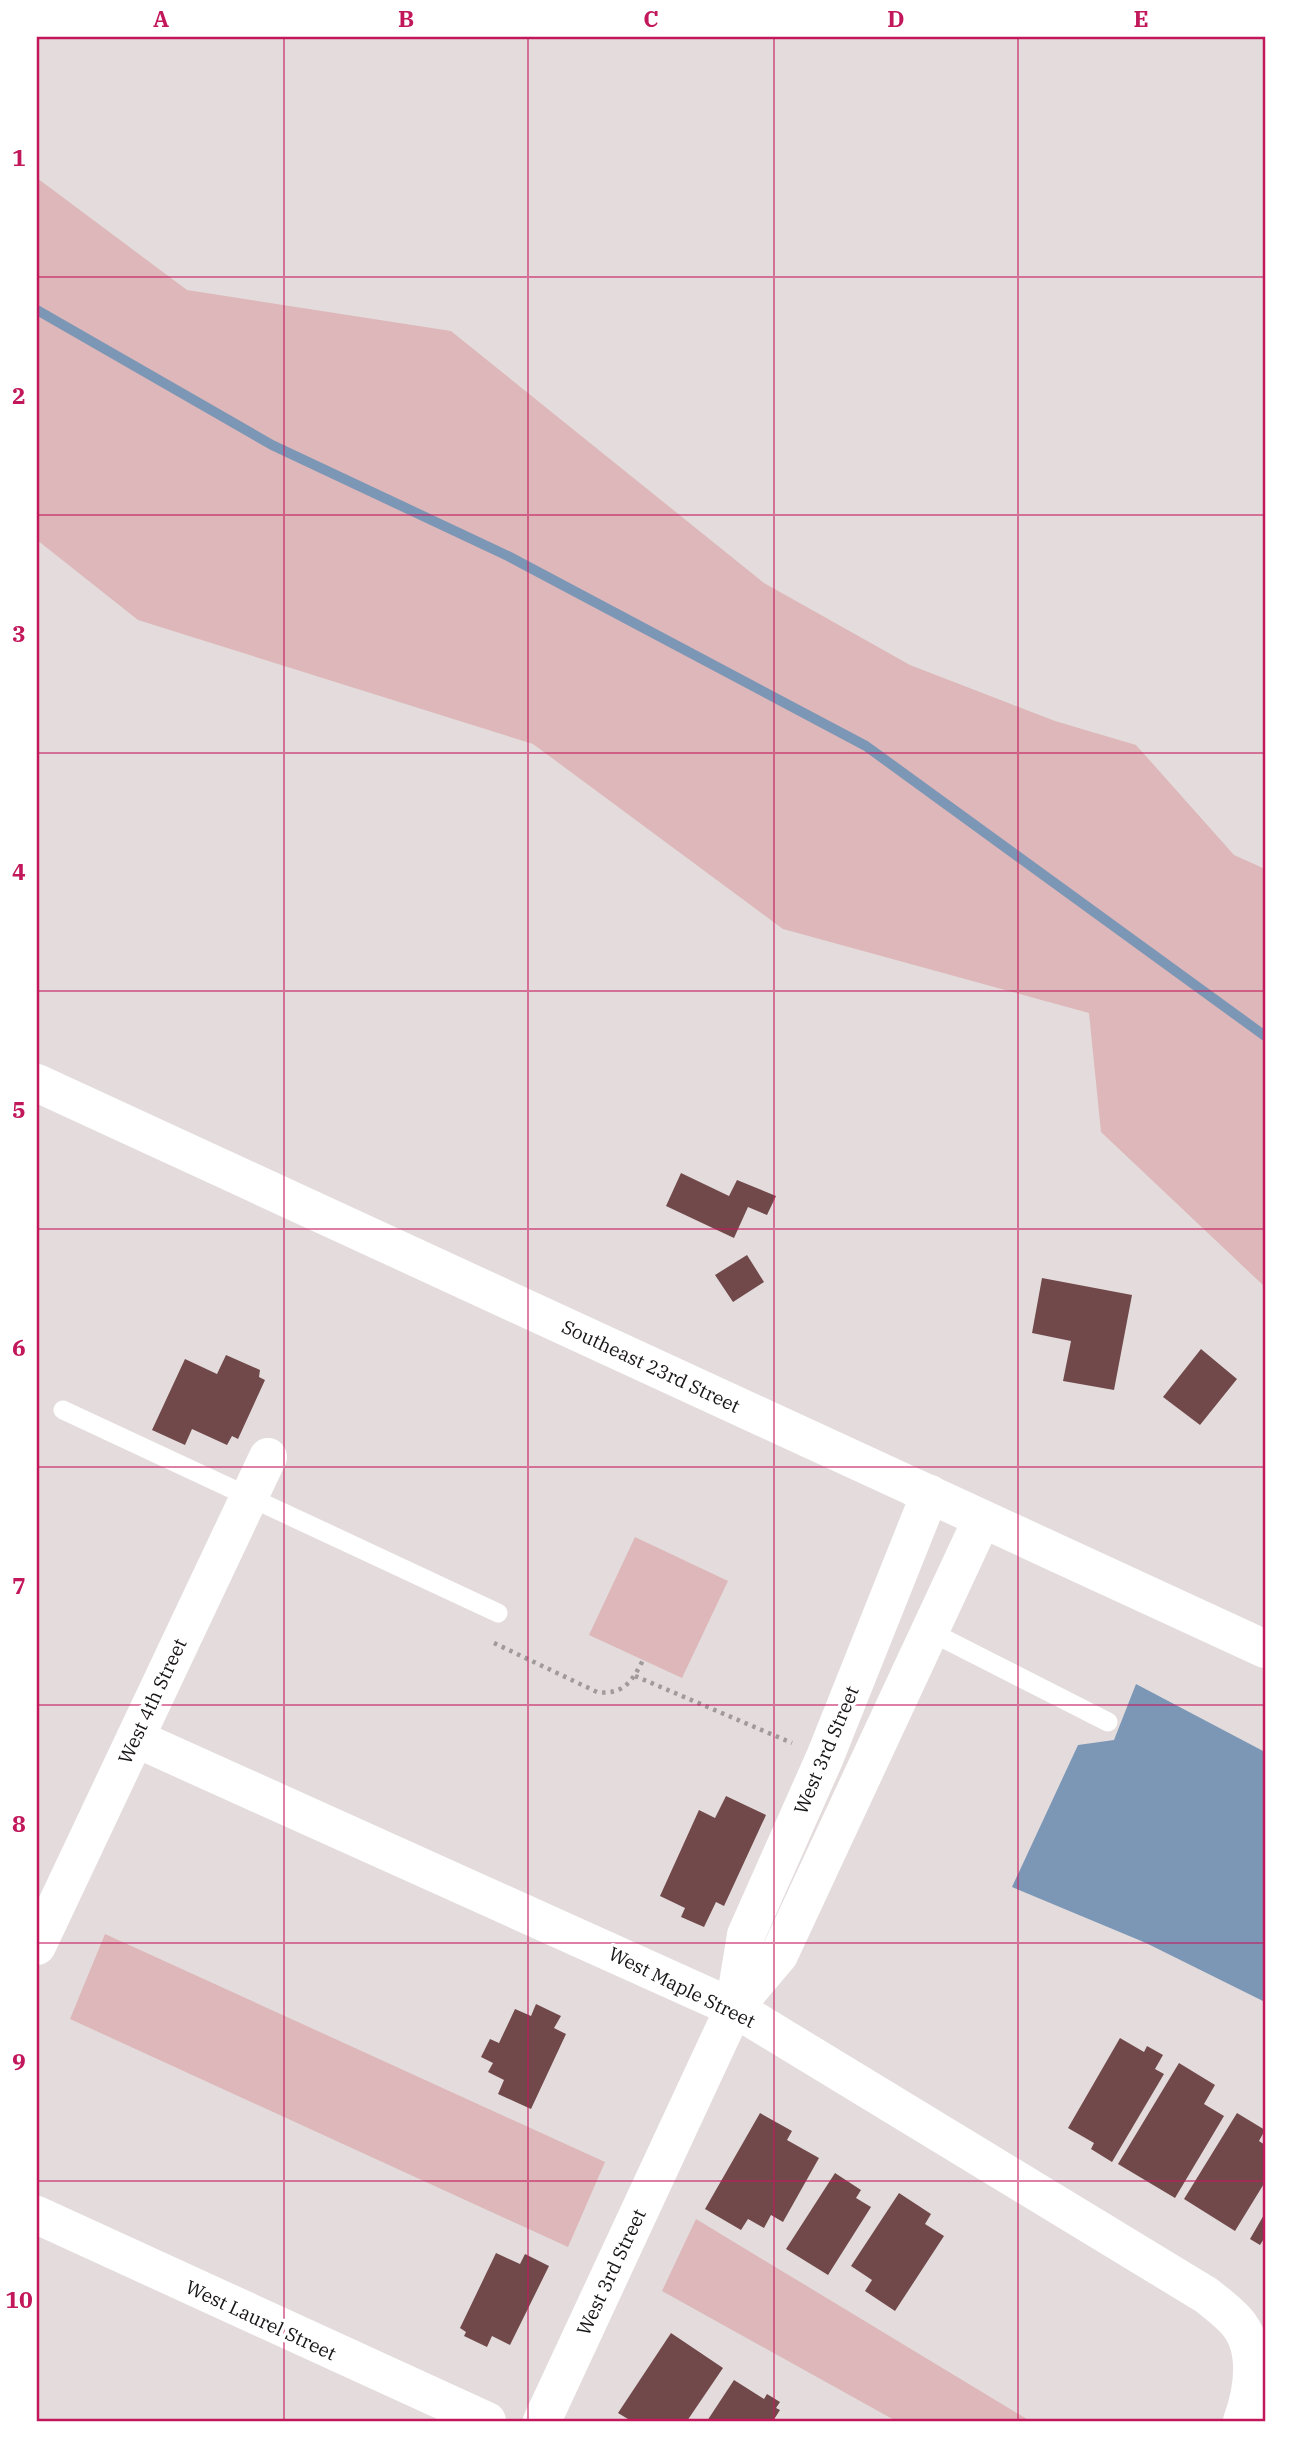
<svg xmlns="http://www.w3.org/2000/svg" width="1302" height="2458" font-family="'IBM Plex Serif',serif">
	<rect width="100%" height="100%" fill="#e4dcdc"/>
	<path fill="#ddb7b9" d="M37 178 187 290 451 331 764 583 910 665 1055 721 1136 745 1234 855 1265 869V1287L1101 1132 1089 1013 783 929 533 744 138 620 37 540Z
		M635 1537 728 1581 682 1678 589 1635Z
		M105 1934 605 2162 568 2247 70 2019Z
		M696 2219 1030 2421H896L662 2291Z"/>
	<path fill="#7c97b6" d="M1136 1684 1265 1752V2002L1146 1943 1012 1887 1078 1745 1114 1740Z"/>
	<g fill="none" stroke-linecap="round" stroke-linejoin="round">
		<path stroke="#7c97b6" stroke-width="10" d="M37 310 272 445 508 556 866 746 1265 1036"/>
	</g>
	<path fill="#71494b" d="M681 1173 729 1196 737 1180 776 1196 767 1215 748 1207 734 1238 666 1206Z
		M747 1255 764 1282 733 1302 715 1275Z
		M1042 1278 1132 1295 1114 1390 1063 1381 1071 1341 1032 1333Z
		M1201 1349 1237 1379 1200 1425 1163 1397Z
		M226 1355 260 1370 259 1377 265 1380 238 1439 232 1436 227 1445 192 1429 185 1445 152 1430 185 1359 217 1374Z
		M726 1796 766 1815 724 1906 716 1902 704 1927 681 1917 685 1908 660 1896 699 1810 715 1818Z
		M536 2004 561 2016 554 2028 566 2034 531 2109 498 2094 504 2080 488 2072 493 2063 481 2057 490 2039 499 2043 515 2009 531 2016Z
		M1120 2038 1144 2052 1147 2046 1163 2055 1155 2069 1164 2074 1112 2162 1091 2149 1094 2143 1068 2128Z
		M1179 2063 1215 2085 1204 2104 1224 2116 1175 2198 1118 2164Z
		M760 2113 792 2131 787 2140 819 2158 783 2222 771 2215 764 2228 748 2219 741 2230 705 2209Z
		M1237 2113 1265 2130 1259 2141 1265 2145V2182L1235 2231 1184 2199Z
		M835 2173 861 2190 856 2198 871 2207 828 2275 786 2249Z
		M899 2193 931 2214 925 2224 944 2236 895 2311 865 2291 872 2280 851 2266Z
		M1265 2213V2237L1260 2245 1250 2239Z
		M496 2253 520 2264 525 2254 549 2266 510 2345 492 2336 487 2347 464 2336 466 2332 460 2328Z
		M671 2333 723 2368 687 2421H626L628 2419 618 2413Z
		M734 2380 764 2399 767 2394 780 2402 776 2408 780 2410 773 2421H707Z"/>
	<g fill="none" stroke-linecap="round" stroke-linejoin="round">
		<path stroke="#a09a9a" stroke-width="4.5" stroke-dasharray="3.5 5" stroke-linecap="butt" d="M494 1643 597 1692C623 1695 632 1682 643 1660
			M635 1676 792 1743"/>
		<path stroke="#fff" stroke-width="19" d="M63 1410 498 1613
			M929 1631 1108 1722"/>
		<path stroke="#fff" stroke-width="38" d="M930 1494 825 1757 746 1935 734 2008 779 1955 982 1519
			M135 1738 734 2008 1206 2295C1216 2303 1227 2311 1236 2321 1260 2348 1253 2391 1242 2421
			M37 1946 268 1457
			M37 2215 487 2421
			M542 2421 734 2008"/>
		<path stroke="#fff" stroke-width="38" d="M37 1083 1265 1649"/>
	</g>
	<path fill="none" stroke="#c2185b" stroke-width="2" stroke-opacity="0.55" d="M284 37V2421M528 37V2421M774 37V2421M1018 37V2421M37 277H1265M37 515H1265M37 753H1265M37 991H1265M37 1229H1265M37 1467H1265M37 1705H1265M37 1943H1265M37 2181H1265"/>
	<g text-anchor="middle" stroke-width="7" stroke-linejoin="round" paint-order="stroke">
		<g font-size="19" fill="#171414" stroke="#fff">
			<text transform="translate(651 1366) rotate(25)" y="7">Southeast 23rd Street</text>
			<text transform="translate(152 1701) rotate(-65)" y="7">West 4th Street</text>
			<text transform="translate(826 1750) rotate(-67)" y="7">West 3rd Street</text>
			<text transform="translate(682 1987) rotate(26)" y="7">West Maple Street</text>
			<text transform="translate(611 2272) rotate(-65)" y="7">West 3rd Street</text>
			<text transform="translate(261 2320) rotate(25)" y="7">West Laurel Street</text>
		</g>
	</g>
	<rect width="1302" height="2458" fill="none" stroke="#ffffff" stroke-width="77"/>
	<rect x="38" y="38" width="1226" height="2382" fill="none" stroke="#c2185b" stroke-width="2.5"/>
	<g font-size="23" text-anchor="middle" font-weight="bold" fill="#c2185b">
		<text x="161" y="27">A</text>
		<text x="406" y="27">B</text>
		<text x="651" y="27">C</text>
		<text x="896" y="27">D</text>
		<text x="1141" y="27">E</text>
		<text x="19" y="166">1</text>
		<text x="19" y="404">2</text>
		<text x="19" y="642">3</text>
		<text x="19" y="880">4</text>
		<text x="19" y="1118">5</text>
		<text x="19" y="1356">6</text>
		<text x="19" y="1594">7</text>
		<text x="19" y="1832">8</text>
		<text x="19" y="2070">9</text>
		<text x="19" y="2308">10</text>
	</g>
</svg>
